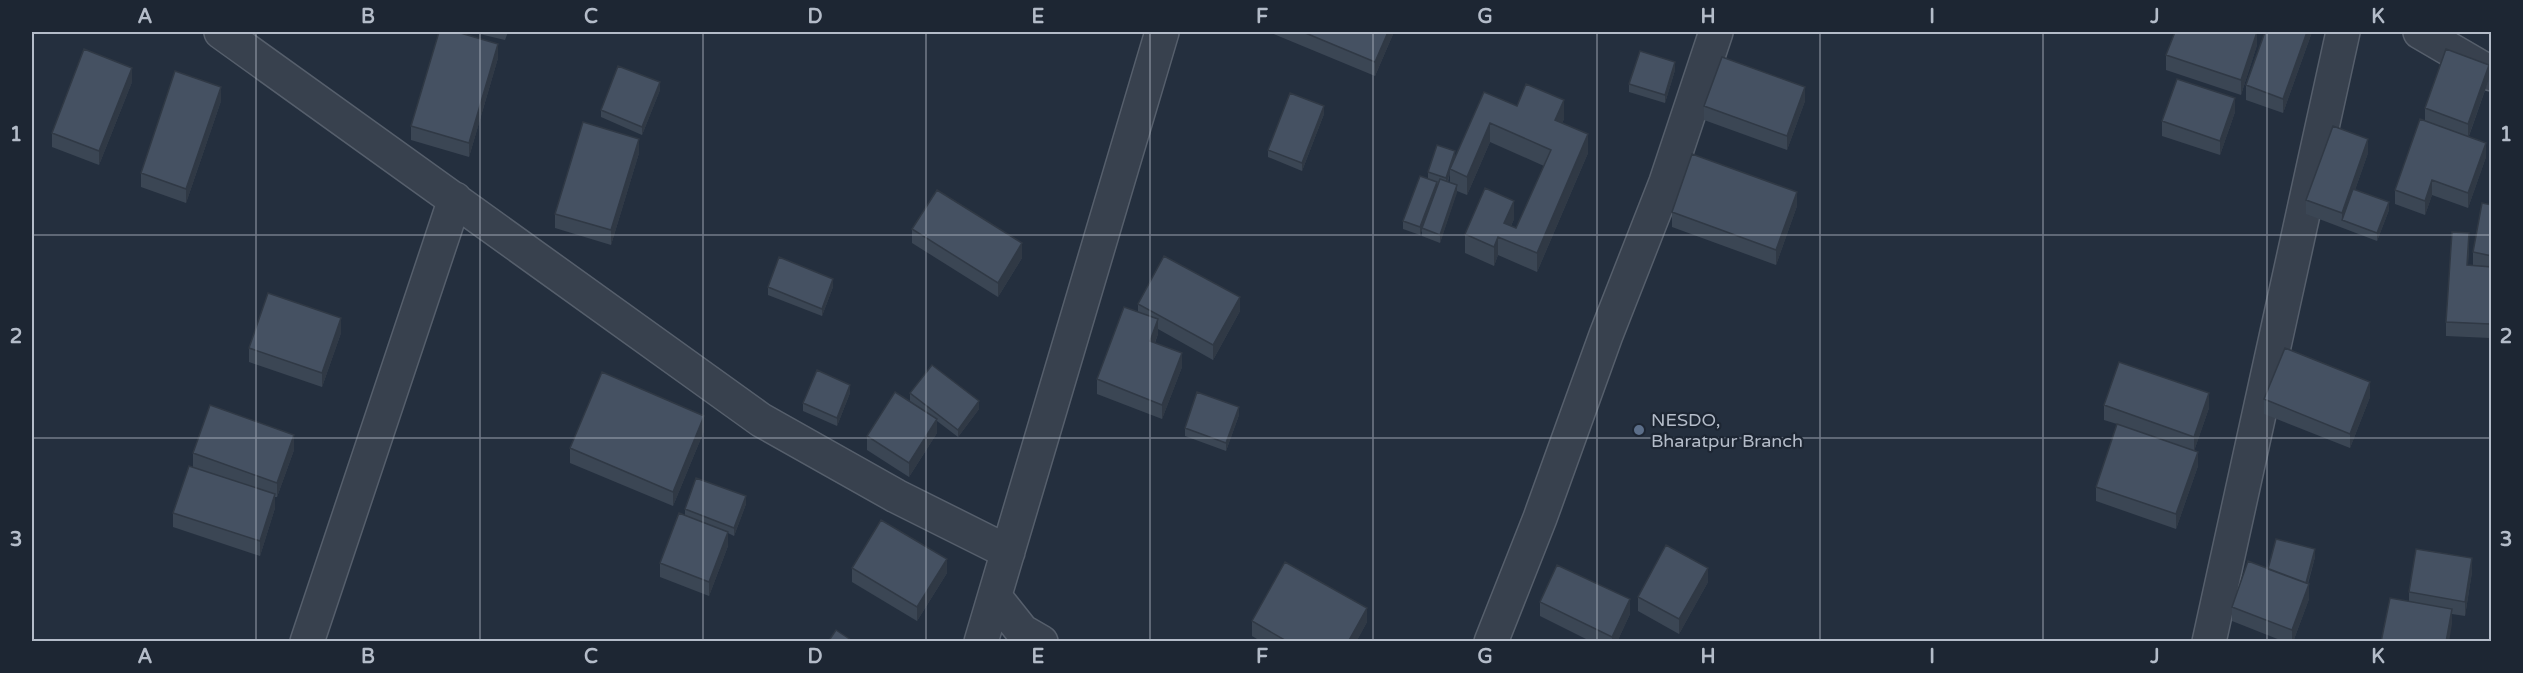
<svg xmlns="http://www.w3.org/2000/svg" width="2523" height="673" font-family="'Varela Round',sans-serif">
	<rect width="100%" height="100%" fill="#242f3e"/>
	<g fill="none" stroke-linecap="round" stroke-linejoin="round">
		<g stroke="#565f6c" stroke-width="36">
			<path id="street" d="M221 32 761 420 896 496 1008 552
				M2420 32 2492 74
				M995 597 1022 631 1041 642
				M307 642 455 199
				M981 642 1162 32
				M1491 642 1540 518 1606 335 1666 182 1716 32
				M2209 642 2343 32"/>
		</g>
		<use href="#street" stroke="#38414e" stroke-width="33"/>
	</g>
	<path fill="#3b4654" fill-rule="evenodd" d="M471 32H508L505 40Z
		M1269 32H1394L1375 76Z
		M2265 32H2312L2283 113 2246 100V85Z
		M2257 45 2241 95 2166 70V55Z
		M498 58 469 157 411 140V126Z
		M1675 70 1665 103 1629 92V84Z
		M2489 79 2469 136 2486 157 2468 208 2432 195 2425 215 2395 204V190L2425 121V108Z
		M132 82 99 165 52 147V133Z
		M660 90 642 135 601 117V110Z
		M1484 92 1517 106 1564 119 1562 123 1588 153 1537 272 1498 255 1494 266 1465 253V234L1514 219 1511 226 1516 228 1544 166 1490 142 1467 195 1457 191 1440 243 1422 236V230L1420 235 1403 229V221L1428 179V172L1454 160ZM1450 173V182H1448Z
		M221 101 186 203 141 187V173Z
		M1805 101 1787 150 1704 120V106Z
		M2235 112 2220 155 2162 136V121Z
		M1324 114 1302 171 1268 157V150Z
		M639 153 611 245 555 228V214Z
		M2368 153 2355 190 2389 210 2377 241 2306 214V200Z
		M2492 205V300L2490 338 2446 336V322L2469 247 2468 265H2473V252Z
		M1797 206 1776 265 1672 227V212Z
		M912 229 1022 258 998 297 912 243Z
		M768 287H833L822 316 768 295Z
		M1138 304 1240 311 1213 360 1158 329V334L1155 343 1182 367 1162 419 1097 394V379L1138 312Z
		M341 333 322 387 249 362V348Z
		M850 393 837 426 803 411V403Z
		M910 393 979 409 958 437 937 421V433L909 477 867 450V436L915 405 910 401Z
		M2370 397 2350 448 2264 414V399Z
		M2104 405 2209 408 2194 451 2198 466 2176 529 2096 501V487L2117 424 2104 420Z
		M1239 415 1226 451 1185 436V428Z
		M704 431 673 506 570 463V448Z
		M294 450 277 497H275V508L260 556 173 527V513L193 467V453Z
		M746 504 734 536 728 533V546L709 596 660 577V563L685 515V509Z
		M2315 557 2308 584 2309 599 2293 642H2285L2232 621V607L2268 569Z
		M852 568 947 573 917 621 852 582Z
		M2472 572 2465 616 2452 614V624L2409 602V592Z
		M1708 582 1679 634 1638 611V597Z
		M1540 602 1630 614 1617 642H1592L1540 616Z
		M1252 621 1367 622 1356 642H1262L1252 636Z"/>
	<path fill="#303945" d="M1388 32H1394L1375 76V62Z
		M2257 32V45L2241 95V80Z
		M2307 32H2312L2283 113V99Z
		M498 44V58L469 157V143Z
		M1675 62V70L1665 103V95Z
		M2489 65V79L2468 138V124Z
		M132 68V82L99 165V151Z
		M660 82V90L642 135V127Z
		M221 87V101L186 203V189Z
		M1805 87V101L1787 150V136Z
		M2235 98V112L2220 155V141Z
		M1564 100V119L1555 139V120Z
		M1324 106V114L1302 171V163Z
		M1490 123V142L1467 195V177Z
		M1588 134V153L1537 272V253Z
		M639 139V153L611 245V230Z
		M2368 139V153L2344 221 2342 220V213Z
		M2486 143V157L2468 208V193Z
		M1455 151V159L1450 169V173L1446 185V178Z
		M2432 180V195L2425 215V201Z
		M1437 182V190L1420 235V227Z
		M1457 185V193L1440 243V235Z
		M1797 192V206L1776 265V250Z
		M1514 201V219L1505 239 1504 223Z
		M2389 202V210L2377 241V233Z
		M2469 233V247L2467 279V265Z
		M1498 237V255L1494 266V247Z
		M1022 243V258L998 297V283Z
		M833 279V287L822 316V309Z
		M2492 286V300L2490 338V324Z
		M1240 297V311L1213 360V345Z
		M341 318V333L322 387V373Z
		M1158 319V334L1150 355V341Z
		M1182 353V367L1162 419V405Z
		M2370 382V397L2350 448V434Z
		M850 385V393L837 426V418Z
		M2209 393V408L2194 451V437Z
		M979 401V409L958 437V430Z
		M1239 407V415L1226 451V443Z
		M704 416V431L673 506V492Z
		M937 419V433L909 477V463Z
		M294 435V450L277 497V483Z
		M2198 452V466L2176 529V514Z
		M275 494V508L260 556V541Z
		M746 496V504L734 536V528Z
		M728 532V546L709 596V582Z
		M2315 549V557L2305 592V585Z
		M2472 558V572L2465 616V602Z
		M947 559V573L917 621V607Z
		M1708 568V582L1679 634V619Z
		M2309 584V599L2293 642H2292V630Z
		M1630 599V614L1617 642H1612V637Z
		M1367 608V622L1356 642H1348Z
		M2452 609V624L2449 642H2446Z"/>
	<path fill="#455162" stroke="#303945" stroke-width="1.5" d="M439 32H457L498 44 469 143 411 126Z
		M1303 32H1388L1375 62Z
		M2175 32H2257L2241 80 2166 55Z
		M2265 32H2307L2283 99 2246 85Z
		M84 49 132 68 99 151 52 133Z
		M2446 49 2489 65 2468 124 2425 108Z
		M1640 51 1675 62 1665 95 1629 84Z
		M1722 57 1805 87 1787 136 1704 106Z
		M618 66 660 82 642 127 601 110Z
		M175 71 221 87 186 189 141 173Z
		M2177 79 2235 98 2220 141 2162 121Z
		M1526 84 1564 100 1555 120 1588 134 1537 253 1498 237 1494 247 1465 234 1485 188 1514 201 1504 223 1516 228 1551 150 1490 123 1467 177 1450 169 1484 92 1517 106Z
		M1290 93 1324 106 1302 163 1268 150Z
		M2420 119 2486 143 2468 193 2432 180 2425 201 2395 190Z
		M583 122 639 139 611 230 555 214Z
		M2333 126 2368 139 2342 213 2306 200Z
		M1437 145 1455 151 1446 178 1428 172Z
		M1692 154 1797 192 1776 250 1672 212Z
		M1420 176 1437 182 1420 227 1403 221Z
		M1440 179 1457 185 1440 235 1422 228Z
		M2353 189 2389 202 2377 233 2342 220Z
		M937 190 1022 243 998 283 912 229Z
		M2482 203 2492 205V256L2473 252Z
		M2452 232 2469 233 2467 265 2492 267 2490 324 2446 322Z
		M1164 256 1240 297 1213 345 1138 304Z
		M779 257 833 279 822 309 768 287Z
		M268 293 341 318 322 373 249 348Z
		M1124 307 1158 319 1150 341 1182 353 1162 405 1097 379Z
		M2285 348 2370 382 2350 434 2264 399Z
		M2119 362 2209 393 2194 437 2104 405Z
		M932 365 979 401 958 430 910 393Z
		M817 370 850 385 837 418 803 403Z
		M602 372 704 416 673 492 570 448Z
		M895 392 937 419 909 463 867 436Z
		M1197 392 1239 407 1226 443 1185 428Z
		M210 405 294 435 277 483 193 453Z
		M2117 424 2198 452 2176 514 2096 487Z
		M189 466 275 494 260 541 173 513Z
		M696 478 746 496 734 528 685 509Z
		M679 513 728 532 709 582 660 563Z
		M881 520 947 559 917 607 852 568Z
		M2276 539 2315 549 2306 583 2268 569Z
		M1666 545 1708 568 1679 619 1638 597Z
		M2416 549 2472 558 2465 602 2409 592Z
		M2248 561 2309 584 2292 630 2232 607Z
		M1285 562 1367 608 1348 642H1288L1252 621Z
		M1557 565 1630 599 1612 637 1540 602Z
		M2390 598 2452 609 2446 642H2381Z
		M836 630 854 642H828Z"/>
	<path fill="none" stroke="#b4bcc9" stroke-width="1.5" stroke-opacity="0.55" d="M256 32V642M480 32V642M703 32V642M926 32V642M1150 32V642M1373 32V642M1597 32V642M1820 32V642M2043 32V642M2267 32V642M32 235H2492M32 438H2492"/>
	<circle fill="#5c6f8a" stroke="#1d2633" stroke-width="2" cx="1639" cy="430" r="6"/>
	<g text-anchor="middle" stroke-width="4.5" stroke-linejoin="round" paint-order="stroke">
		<g font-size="18" fill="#b4bcc9" stroke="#1d2633" text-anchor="start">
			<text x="1651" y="426">NESDO,<tspan x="1651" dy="21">Bharatpur Branch</tspan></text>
		</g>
	</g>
	<rect width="2523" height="673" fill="none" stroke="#1d2633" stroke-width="66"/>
	<rect x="33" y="33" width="2457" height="607" fill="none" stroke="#b4bcc9" stroke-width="2"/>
	<g font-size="20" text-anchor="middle" font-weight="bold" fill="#b4bcc9">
		<text x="145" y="23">A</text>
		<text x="368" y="23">B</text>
		<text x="591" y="23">C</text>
		<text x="815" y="23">D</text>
		<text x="1038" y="23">E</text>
		<text x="1262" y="23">F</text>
		<text x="1485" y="23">G</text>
		<text x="1708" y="23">H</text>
		<text x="1932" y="23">I</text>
		<text x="2155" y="23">J</text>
		<text x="2378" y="23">K</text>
		<text x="16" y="141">1</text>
		<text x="2506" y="141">1</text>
		<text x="16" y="343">2</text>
		<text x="2506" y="343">2</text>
		<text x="16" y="546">3</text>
		<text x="2506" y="546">3</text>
		<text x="145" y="663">A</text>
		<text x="368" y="663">B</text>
		<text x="591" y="663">C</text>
		<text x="815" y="663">D</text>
		<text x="1038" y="663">E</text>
		<text x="1262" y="663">F</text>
		<text x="1485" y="663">G</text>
		<text x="1708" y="663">H</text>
		<text x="1932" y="663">I</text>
		<text x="2155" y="663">J</text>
		<text x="2378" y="663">K</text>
	</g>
</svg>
